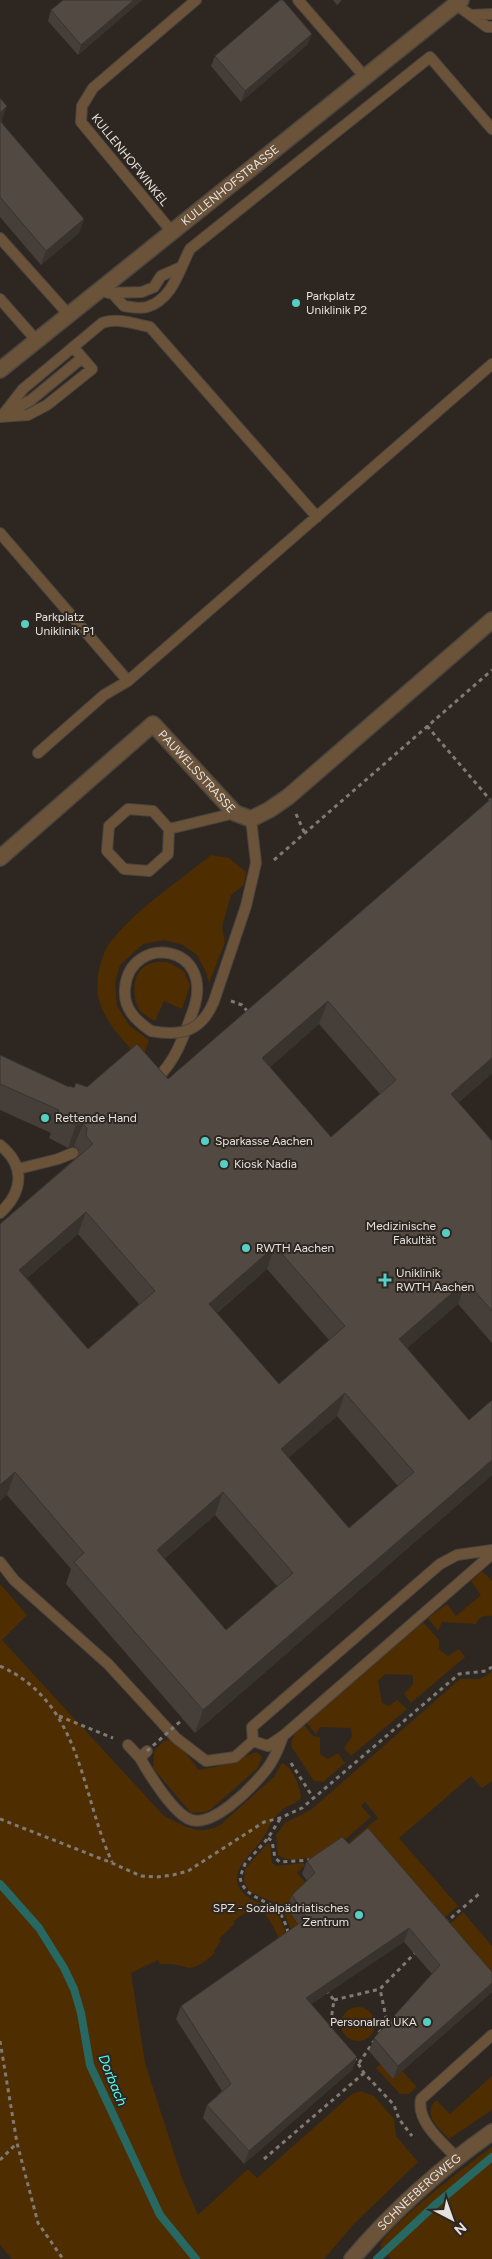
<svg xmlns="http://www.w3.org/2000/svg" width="492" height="2259" font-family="Figtree,sans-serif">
	<rect width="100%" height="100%" fill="#2e2721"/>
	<path fill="#4e2d00" d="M211 855 229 858 246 872 244 885 231 895 222 927 225 942 209 983 206 972 197 955 183 945 164 940 143 944 120 965 115 983 117 1006 130 1026 149 1040 142 1060C126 1044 109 1027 101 1006 93 987 99 956 112 940 139 907 178 882 211 855Z
		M168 962 184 971 190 985 182 1009 164 1001 155 1021C150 1018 142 1014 139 1009 131 994 132 968 152 963 157 961 163 962 168 962Z
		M482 1571 492 1581V1616C484 1615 479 1616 476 1624L442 1622 438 1631 428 1618 447 1604 456 1616 481 1595 471 1581Z
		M0 1584 27 1615 2 1640 164 1816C184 1825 197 1836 219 1826L274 1777 282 1763C292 1766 301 1788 301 1798 295 1805 287 1805 281 1811 268 1823 270 1830 260 1842 249 1857 225 1874 244 1894 253 1903 269 1904 277 1914 283 1921 285 1933 289 1942L282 1946C271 1920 262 1896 234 1921V1924L219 1939 221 1941 214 1951 215 1953C185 1979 191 1962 160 1964L158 1960 131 1973 145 2063 182 2178 198 2215 248 2169 257 2178 352 2094 361 2091 374 2096 394 2119 396 2136 418 2162 354 2224 324 2259H12L0 2245Z
		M423 1622 439 1640V1649L448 1656 459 1649 465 1657 411 1703 404 1694 413 1684V1675L385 1674 378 1681 382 1703 389 1706 397 1700 407 1709 351 1756 344 1748 352 1737 351 1728 320 1727 316 1734 307 1723Z
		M492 1672V1781L482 1788 471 1776 399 1838 458 1906 441 1920 341 1849 378 1818 365 1802 361 1806 371 1817 339 1845 320 1858C307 1856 289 1864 278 1855L276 1835 285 1823 312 1809 460 1679H480Z
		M304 1725 313 1736 320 1737V1754L328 1759 338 1753 345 1763 323 1782 314 1781 291 1746C291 1737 297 1730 304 1725Z
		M174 1739 199 1770 216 1767 257 1752 262 1757 257 1769 211 1809 205 1812 191 1813 153 1768 154 1751 164 1741Z
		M268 1843 270 1845 272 1863 276 1866 303 1863 305 1865 297 1873 309 1886 287 1908 340 1985 330 1991 297 1944 283 1911 275 1903 250 1892 244 1882 245 1869Z
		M463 1912 492 1946V1990L447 1927Z
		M341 2024a17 17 0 1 1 34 0a17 17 0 1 1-34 0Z
		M381 2064 393 2079 402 2071 417 2087 409 2094H400L376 2068Z
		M492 2076V2110L449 2139C438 2127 422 2115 436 2100L450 2114Z
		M492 2147V2259H391L380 2246C386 2227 472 2161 492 2147Z"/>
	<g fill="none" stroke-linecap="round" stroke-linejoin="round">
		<path stroke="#276863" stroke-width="8" d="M0 1884 39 1928 64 1968 74 1989 81 2013 90 2065 160 2215 196 2259
			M377 2259 436 2204 492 2157"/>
		<g stroke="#4b453f" stroke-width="12">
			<path id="service" d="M298 0 365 77
				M455 4 487 27H492
				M471 15 492 14
				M172 232 81 122 82 106 93 88 196 0
				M0 238 69 315
				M108 293 142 292 154 287 161 276 181 267
				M112 293 124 306C131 307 141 309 147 307 173 299 179 270 190 249L430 57 492 129
				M0 299 37 341
				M7 413 31 400 82 358
				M2 416 23 389 102 323C116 317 135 324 150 327L317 517
				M0 417 28 415 47 405 92 369 73 347
				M0 533 128 681
				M38 753 104 695 128 681 492 364
				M169 829 153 811 128 809 109 826 107 851 124 869 149 871 168 854 169 829 235 813
				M214 1001 246 906 256 863 251 819
				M151 1031C135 1020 123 1008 125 988 130 933 217 943 193 1011 184 1035 176 1061 157 1078
				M0 1145C26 1166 23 1192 0 1213
				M18 1169 58 1159 73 1153
				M0 1562 14 1580 108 1664 176 1738 206 1761 235 1757 253 1741 252 1727 440 1564 457 1555 492 1550
				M253 1741 268 1746 283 1736 492 1554
				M128 1745 140 1758
				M147 1751 140 1758C149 1774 171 1809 187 1818 210 1832 252 1787 266 1770 274 1760 279 1748 283 1736
				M457 2158C443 2143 416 2122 421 2099L492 2035"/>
		</g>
		<g stroke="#4b453f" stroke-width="18">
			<g id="minor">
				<path id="s1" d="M0 370 461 0"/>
				<path id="s2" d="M0 858 153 724 235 813 251 819 269 810 288 797 492 620"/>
				<path id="s3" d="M352 2259C393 2211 441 2168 492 2132"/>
			</g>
		</g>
		<path stroke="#807a75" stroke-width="3" stroke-dasharray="4 4" stroke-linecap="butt" d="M427 726 492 802
			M296 814 305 834
			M274 860 492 670
			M231 1001 242 1005 248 1012
			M0 1666C82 1703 80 1792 112 1862
			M59 1716 113 1738
			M291 1763 314 1799
			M0 1819 112 1863 141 1876 157 1877 173 1875 188 1871 264 1822 280 1818 302 1808 459 1674 486 1671 492 1667
			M280 1819 268 1838 245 1864 240 1877C243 1897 264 1898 277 1910 284 1917 286 1926 289 1935
			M268 1838 272 1841 275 1858 280 1862 309 1860 312 1862
			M445 1923 479 1894
			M326 1990 334 2000 330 2027
			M334 2000 380 1989 416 1952
			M379 2033 387 2022 380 1989
			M0 2041 17 2143 38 2223 63 2259
			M354 2057 364 2073 394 2105 399 2119 412 2136
			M359 2063 374 2041
			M264 2159 364 2073
			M0 2160 16 2144"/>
		<use href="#service" stroke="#6b533a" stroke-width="10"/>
		<use href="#minor" stroke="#6b533a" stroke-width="15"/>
		<g stroke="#4b453f" stroke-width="12" stroke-linecap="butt">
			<path id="service-bridge" d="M151 1031C181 1037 202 1031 214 1001"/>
		</g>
		<path stroke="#807a75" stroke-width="3" stroke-dasharray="4 4" stroke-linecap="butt" d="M147 1751 183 1719"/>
		<use href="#service-bridge" stroke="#6b533a" stroke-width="10"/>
	</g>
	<path fill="#463f39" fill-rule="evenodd" d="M63 0H142L78 55 48 21 51 10Z
		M333 0H342L337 5Z
		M308 44 241 102 211 66 215 56Z
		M0 98 2 120 1 122 84 219 79 233 41 265 0 217Z
		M492 798 459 1103 492 1141V1343L458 1304 407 1348 469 1420 492 1400V1475L195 1733 66 1584 71 1569 7 1495 0 1224 78 1156 79 1150 74 1146 68 1148 49 1138 51 1133 0 1110V1055L69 1087H87L168 1079ZM319 1024 380 1094 331 1137 270 1067ZM78 1234 139 1304 88 1349 27 1278ZM267 1269 329 1340 279 1384 217 1313ZM337 1416 398 1486 349 1528 288 1458ZM215 1515 277 1586 226 1630 164 1559Z
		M349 1844 492 1972V1992L393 2079 369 2051 374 2038 432 1974 404 1942 311 2004 357 2057 352 2070 244 2164 203 2118 207 2105 222 2091 176 2019 181 2006 298 1924 287 1908 292 1895 307 1881 302 1874 307 1861Z"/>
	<path fill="#39332e" d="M134 0H142L78 55 81 45Z
		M312 34 308 44 241 102 245 91Z
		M7 106 2 120 0 122V113Z
		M84 219 79 233 41 265 46 251Z
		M328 1001 319 1024 254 1081 262 1058Z
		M492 1058V1074L443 1116 451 1094Z
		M83 1124 74 1146 68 1148 76 1125Z
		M86 1212 78 1234 11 1292 19 1270Z
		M275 1246 267 1269 201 1326 209 1304Z
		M466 1281 458 1304 391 1362 399 1339Z
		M345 1393 337 1416 273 1471 281 1449Z
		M492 1460V1475L195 1733 203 1710Z
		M15 1472 7 1495 0 1501V1485Z
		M223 1492 215 1515 148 1572 157 1550Z
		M409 1928 404 1942 301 2011 306 1998Z
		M492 1983V1992L393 2079 398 2066Z
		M357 2057 352 2070 244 2164 249 2151Z"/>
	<path fill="#514942" stroke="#39332e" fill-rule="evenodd" d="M63 0H134L81 45 51 10Z
		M280 0H283L312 34 245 91 215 56Z
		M0 98 7 106 0 113Z
		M0 121 84 219 46 251 0 197Z
		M492 798V1058L451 1094 492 1141V1311L466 1281 399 1339 469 1420 492 1400V1460L203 1710 74 1562 84 1553 15 1472 0 1485V1224L93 1144 86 1136 87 1128 83 1124 76 1125 57 1116 59 1110 0 1084V1055L69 1087 70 1086 74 1088 76 1083 87 1087 137 1044 168 1079ZM328 1001 396 1080 331 1137 262 1058ZM86 1212 155 1291 88 1349 19 1270ZM275 1246 345 1326 279 1384 209 1304ZM345 1393 414 1472 349 1528 281 1449ZM223 1492 293 1573 226 1630 157 1550Z
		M368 1828 492 1972V1983L398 2066 374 2038 440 1965 409 1928 306 1998 357 2057 249 2151 207 2105 231 2084 181 2006 307 1918 292 1895 315 1873 307 1861 342 1837 349 1844Z"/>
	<g fill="#55cec5" stroke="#2e2721" stroke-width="2">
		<circle cx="296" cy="303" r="5"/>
		<circle cx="25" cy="624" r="5"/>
		<circle cx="45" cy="1118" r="5"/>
		<circle cx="205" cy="1141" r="5"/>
		<circle cx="224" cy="1164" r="5"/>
		<circle cx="446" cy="1233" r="5"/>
		<circle cx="246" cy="1248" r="5"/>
		<path d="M382.5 1272.5h5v5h5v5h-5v5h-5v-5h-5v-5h5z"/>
		<circle cx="359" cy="1915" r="5"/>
		<circle cx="427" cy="2022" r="5"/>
	</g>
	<g text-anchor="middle" stroke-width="4" stroke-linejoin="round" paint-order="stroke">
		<g font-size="12" fill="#e6e1dd" stroke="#2e2721">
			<text transform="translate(130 160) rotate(51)" y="4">KULLENHOFWINKEL</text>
			<text dy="4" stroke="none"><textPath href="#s1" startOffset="295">KULLENHOFSTRASSE</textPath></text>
			<text dy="4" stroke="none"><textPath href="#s2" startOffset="268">PAUWELSSTRASSE</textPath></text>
			<text dy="4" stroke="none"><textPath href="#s3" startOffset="95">SCHNEEBERGWEG</textPath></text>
		</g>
		<g font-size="12" fill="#e6e1dd" stroke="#2e2721" text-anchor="start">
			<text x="306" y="300">Parkplatz<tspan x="306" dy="14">Uniklinik P2</tspan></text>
			<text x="35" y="621">Parkplatz<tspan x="35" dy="14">Uniklinik P1</tspan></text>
			<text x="55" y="1122">Rettende Hand</text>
			<text x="215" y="1145">Sparkasse Aachen</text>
			<text x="234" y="1168">Kiosk Nadia</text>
			<text x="436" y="1230" text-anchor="end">Medizinische<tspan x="436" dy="14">Fakultät</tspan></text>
			<text x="256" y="1252">RWTH Aachen</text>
			<text x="396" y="1277">Uniklinik<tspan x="396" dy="14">RWTH Aachen</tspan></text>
			<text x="349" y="1912" text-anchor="end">SPZ - Sozialpädriatisches<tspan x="349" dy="14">Zentrum</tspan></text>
			<text x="417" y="2026" text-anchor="end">Personalrat UKA</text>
		</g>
		<g font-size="14" font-style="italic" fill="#51fef4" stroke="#2e2721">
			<text transform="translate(113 2080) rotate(68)" y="5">Dorbach</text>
		</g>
	</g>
	<g transform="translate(452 2219) rotate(139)" stroke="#2e2721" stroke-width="4" paint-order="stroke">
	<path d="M0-4L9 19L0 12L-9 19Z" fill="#e6e1dd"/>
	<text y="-8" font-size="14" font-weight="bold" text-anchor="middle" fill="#e6e1dd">N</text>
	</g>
</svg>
